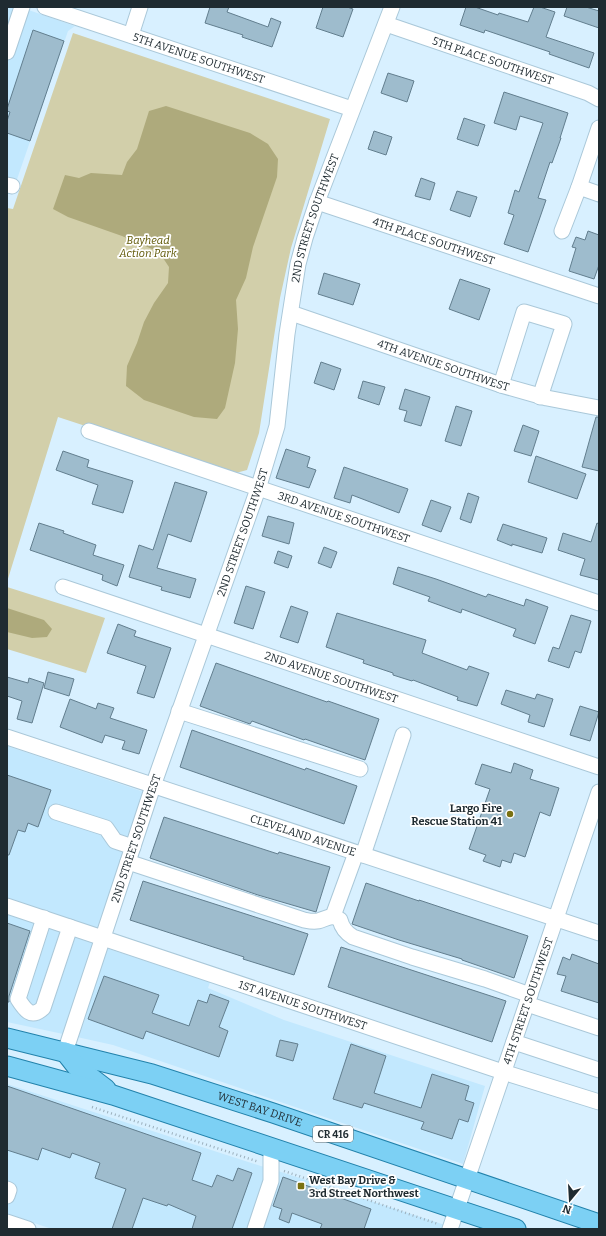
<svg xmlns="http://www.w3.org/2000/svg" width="606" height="1236" font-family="Bitter,serif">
	<rect width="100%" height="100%" fill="#d8f0ff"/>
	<path fill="#c2e8fe" d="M7 7H20L106 37 75 26 68 31 14 188 7 186Z
		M7 746 144 792 98 929 7 898Z
		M7 914 93 943 63 1034 7 1022Z
		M106 948 210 982 208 988 284 1020 485 1086 463 1164 113 1045 77 1037Z
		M7 1084 264 1167V1181L248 1229H52L7 1214Z
		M278 1171 445 1225 443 1229H262Z"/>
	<path fill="#d2cfaa" d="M73 33 330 119 291 248 280 298 259 433 247 470 232 474 58 417 7 582V208L13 209Z
		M7 587 105 618 86 673 7 649Z"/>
	<path fill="#aeaa7c" d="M166 106 250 133 268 144 278 159 277 177 253 247 246 278 236 300 238 329 235 363 225 408 217 419 194 417 144 400 126 386 127 366 137 343 144 322 154 303 168 283 169 267 159 252 122 236 68 217 53 209 65 175 79 178 91 173 122 175 127 162 137 149 149 111Z
		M7 608 44 620 52 629 47 637 32 638 7 632Z"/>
	<path fill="#9ebccd" stroke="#627e8e" d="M210 7H229L227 12 268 27 271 18 281 22 272 47 242 37 243 35 205 23Z
		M323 7H347L353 9 343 37 316 28Z
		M466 7H475L498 15 499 13 528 22 534 7H540L555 12 546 37 594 53 589 68 549 54 550 52 485 30 484 33 460 25Z
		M567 7H586L599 11V28L564 16Z
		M33 30 64 41 30 141 7 133V121L10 112 7 111V109Z
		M388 73 414 81 407 102 381 93Z
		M504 92 568 113 560 138H561L552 163 550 162 538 198 546 200 528 252 504 244 514 215 508 213 515 190 519 192 543 123 520 116 516 130 494 123Z
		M464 118 485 125 478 146 457 139Z
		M374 131 392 137 386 155 368 149Z
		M421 178 435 183 430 200 415 196Z
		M457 191 477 197 470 217 450 210Z
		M588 231 599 235V265L594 279 569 271 576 248 572 247 576 237 585 240Z
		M324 273 360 284 353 305 318 294Z
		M460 279 490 289 479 320 449 309Z
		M321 362 341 369 334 390 314 383Z
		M363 381 385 387 379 405 358 398Z
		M405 389 430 397 421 426 404 421 407 411 399 409Z
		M456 406 472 411 461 446 445 441Z
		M596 417H599V471L582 467Z
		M523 425 539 431 531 456 514 451Z
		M286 449 310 457 307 467 316 470 309 488 276 478Z
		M63 451 89 460 87 467 133 481 123 513 92 504 98 485 56 470Z
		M536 456 586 474 577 499 528 482Z
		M344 467 408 489 399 513 352 495 350 503 334 498Z
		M175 482 207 492 191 542 168 534 157 568 196 579 190 598 161 590 162 587 129 577 139 545 153 550Z
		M468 493 479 497 471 523 460 519Z
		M431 500 451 507 441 532 422 525Z
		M268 516 294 523 289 544 262 536Z
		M39 523 64 531 63 533 96 545 93 555 124 565 117 586 102 580 103 575 30 550Z
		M597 523 599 524V580L580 575 585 559 558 550 563 533 591 542Z
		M503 524 547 538 542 553 512 544V546L497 540Z
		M324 547 337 552 331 568 318 563Z
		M278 551 292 556 288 568 274 563Z
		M398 567 436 579 486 597 488 594 524 606 526 599 548 607 535 644 513 636 516 629 462 609 461 613 428 601 430 597 393 584Z
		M246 586 265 592 253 629 234 623Z
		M291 606 308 612 298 643 280 637Z
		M337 613 426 640 422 653 467 670 469 666 489 673 477 706 457 700 458 697 413 680 412 681 393 675V673L363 663 364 660 326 647Z
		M571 615 591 621 581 653 575 651 569 668 548 661 553 647 559 649Z
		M118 624 136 631 134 636 171 648 154 698 137 693 146 666 107 653Z
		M216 663 327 702 328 701 379 719 365 760 305 739 304 740 252 721 250 724 200 706Z
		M48 672 74 679 69 696 44 688Z
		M7 677 28 683 29 678 44 683 32 723 17 719 22 701 7 696Z
		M506 690 535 699 537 694 553 699 544 727 528 722 530 715 501 704Z
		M70 699 96 709 98 703 114 708 110 718 147 730 139 754 122 749 125 741 105 735 102 743 60 727Z
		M580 706 599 712 590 741 570 735Z
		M192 730 305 770 306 768 357 786 344 824 180 767Z
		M514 763 533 770 530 779 559 788 550 816 540 812 525 857 514 853 511 863 502 860 500 867 483 861 486 855 469 849 490 789 475 784 482 764 511 773Z
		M7 775 51 790 38 827 28 823 25 832 18 830 9 855H7Z
		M164 817 278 854 279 852 330 867 316 912 258 895 150 858Z
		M143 881 308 934 294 975 243 959 244 957 130 920Z
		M366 883 419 901V900L452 911 528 936 514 978 462 960V959L399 940 352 924Z
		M7 923 30 931 9 996V1002H7Z
		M341 947 506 1001 492 1042 328 987Z
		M572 954 599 964V1003L561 991 566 976 557 974 563 957 570 960Z
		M104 976 159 995 152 1013 189 1026 198 1000 207 1003 210 994 229 1001 219 1027 228 1031 219 1057 146 1031 143 1039 88 1019Z
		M280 1040 298 1044 293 1061 276 1056Z
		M351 1044 386 1056 374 1093 421 1108 432 1074 469 1086 465 1100 474 1103 468 1122 459 1119 452 1139 421 1129 424 1122 364 1103 362 1108 333 1099Z
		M7 1086 201 1153 192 1180 212 1187 217 1175 233 1181 238 1168 252 1173 232 1229H192L196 1216 168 1204 167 1206 143 1198 132 1229H112L126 1189 95 1178 100 1163 72 1153 70 1158 42 1148 38 1160 7 1150Z
		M283 1177 371 1209 364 1229H320L322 1224 292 1213 289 1223 279 1219 282 1209 273 1206Z"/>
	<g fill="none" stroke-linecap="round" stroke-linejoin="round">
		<g stroke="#aac8d9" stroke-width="17">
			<g id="minor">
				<path id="s1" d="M45 7 352 109"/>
				<path id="s2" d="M386 24 588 93 599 99"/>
				<path d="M131 35 140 7"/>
				<path d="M7 52 22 7"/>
				<path d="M7 185 12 186"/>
				<path d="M579 187 599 194"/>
				<path id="s3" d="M317 202 599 296"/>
				<path d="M562 231 579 187 599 128"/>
				<path id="s4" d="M291 313 501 385 547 398 599 408"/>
				<path d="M501 385 524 312 564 324 540 397"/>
				<path id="s5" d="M89 431 599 603"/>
				<path id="s6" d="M63 587 599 767"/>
				<path d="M179 711 360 769"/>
				<path id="s7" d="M7 737 599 933"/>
				<path d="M56 812 106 828 115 841 133 847"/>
				<path d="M363 855 403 735"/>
				<path d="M128 862 304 920C309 921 313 922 318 921 326 919 332 913 340 920 342 928 346 933 353 937L412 957 485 979 530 995"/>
				<path id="s8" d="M7 906 503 1072 599 1102"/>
				<path d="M333 916 356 853"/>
				<path d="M44 918 18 999C25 1010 31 1019 43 1008L70 927"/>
				<path d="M527 1004 599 1028"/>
				<path d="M514 1042 599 1070"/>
				<path id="s9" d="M65 1052 153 786 258 489 277 426 287 334 298 264 305 238 317 202 392 7"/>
				<path d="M7 1189 9 1190 7 1196"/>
				<path d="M7 1222 28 1229"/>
				<path d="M255 1229 271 1181V1148"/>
				<path id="s10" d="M450 1229 599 792"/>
			</g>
		</g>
		<g stroke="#2282ab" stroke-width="21">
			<g id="major">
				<path id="s11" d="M7 1038 152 1074 273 1113 599 1224"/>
				<path d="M65 1052 76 1066 106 1089"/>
				<path d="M7 1066 113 1095 516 1229"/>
			</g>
		</g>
		<path stroke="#9cb0bd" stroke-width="2.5" stroke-dasharray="1 3" stroke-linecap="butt" d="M92 1107 259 1162
			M284 1171 438 1224"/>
		<use href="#minor" stroke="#fff" stroke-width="15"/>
		<use href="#major" stroke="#7cd0f4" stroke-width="19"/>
	</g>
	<g fill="#7a7112" stroke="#fff" stroke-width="1.5">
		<circle cx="510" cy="814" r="4"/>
		<rect x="297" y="1182" width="8" height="8" rx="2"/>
	</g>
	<g text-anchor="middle" stroke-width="3.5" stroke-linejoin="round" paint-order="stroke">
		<rect fill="#fff" stroke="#626b6f" stroke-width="1" x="313" y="1126" width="40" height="16" rx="3"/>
		<g font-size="10" font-weight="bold" fill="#1f2b31">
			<text x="333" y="1138">CR 416</text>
		</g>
		<g font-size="11" fill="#1f2b31" stroke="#fff">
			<text dy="4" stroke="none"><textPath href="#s1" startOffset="162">5TH AVENUE SOUTHWEST</textPath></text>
			<text dy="4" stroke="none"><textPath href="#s2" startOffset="113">5TH PLACE SOUTHWEST</textPath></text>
			<text dy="4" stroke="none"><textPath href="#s9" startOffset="873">2ND STREET SOUTHWEST</textPath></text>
			<text dy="4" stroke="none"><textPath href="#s3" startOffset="123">4TH PLACE SOUTHWEST</textPath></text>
			<text dy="4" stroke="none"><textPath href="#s4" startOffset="161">4TH AVENUE SOUTHWEST</textPath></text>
			<text dy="4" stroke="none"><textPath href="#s5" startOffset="269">3RD AVENUE SOUTHWEST</textPath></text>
			<text dy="4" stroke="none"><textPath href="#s9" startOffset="549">2ND STREET SOUTHWEST</textPath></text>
			<text dy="4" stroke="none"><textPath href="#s6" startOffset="283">2ND AVENUE SOUTHWEST</textPath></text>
			<text dy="4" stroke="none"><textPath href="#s7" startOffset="312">CLEVELAND AVENUE</textPath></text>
			<text dy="4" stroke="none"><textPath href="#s9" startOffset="225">2ND STREET SOUTHWEST</textPath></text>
			<text dy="4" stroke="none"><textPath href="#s10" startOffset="241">4TH STREET SOUTHWEST</textPath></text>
			<text dy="4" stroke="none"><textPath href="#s8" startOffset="312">1ST AVENUE SOUTHWEST</textPath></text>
			<text dy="4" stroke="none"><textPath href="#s11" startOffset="263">WEST BAY DRIVE</textPath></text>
		</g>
		<g font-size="11" font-style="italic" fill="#5f5704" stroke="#fff">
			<text x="148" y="244">Bayhead<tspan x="148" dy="13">Action Park</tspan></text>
		</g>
		<g font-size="11" font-weight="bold" fill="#1f2b31" stroke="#fff" text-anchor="end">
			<text x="502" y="812">Largo Fire<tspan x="502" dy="13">Rescue Station 41</tspan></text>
			<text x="309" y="1184" text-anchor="start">West Bay Drive &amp;<tspan x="309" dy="13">3rd Street Northwest</tspan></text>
		</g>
	</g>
	<rect width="606" height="1236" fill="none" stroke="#1f2b31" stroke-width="16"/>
	<g transform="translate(570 1200) rotate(198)" stroke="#ffffff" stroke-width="3" paint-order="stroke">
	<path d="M0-3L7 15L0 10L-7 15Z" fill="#1f2b31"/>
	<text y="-6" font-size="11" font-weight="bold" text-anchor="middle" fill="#1f2b31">N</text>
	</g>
</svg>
